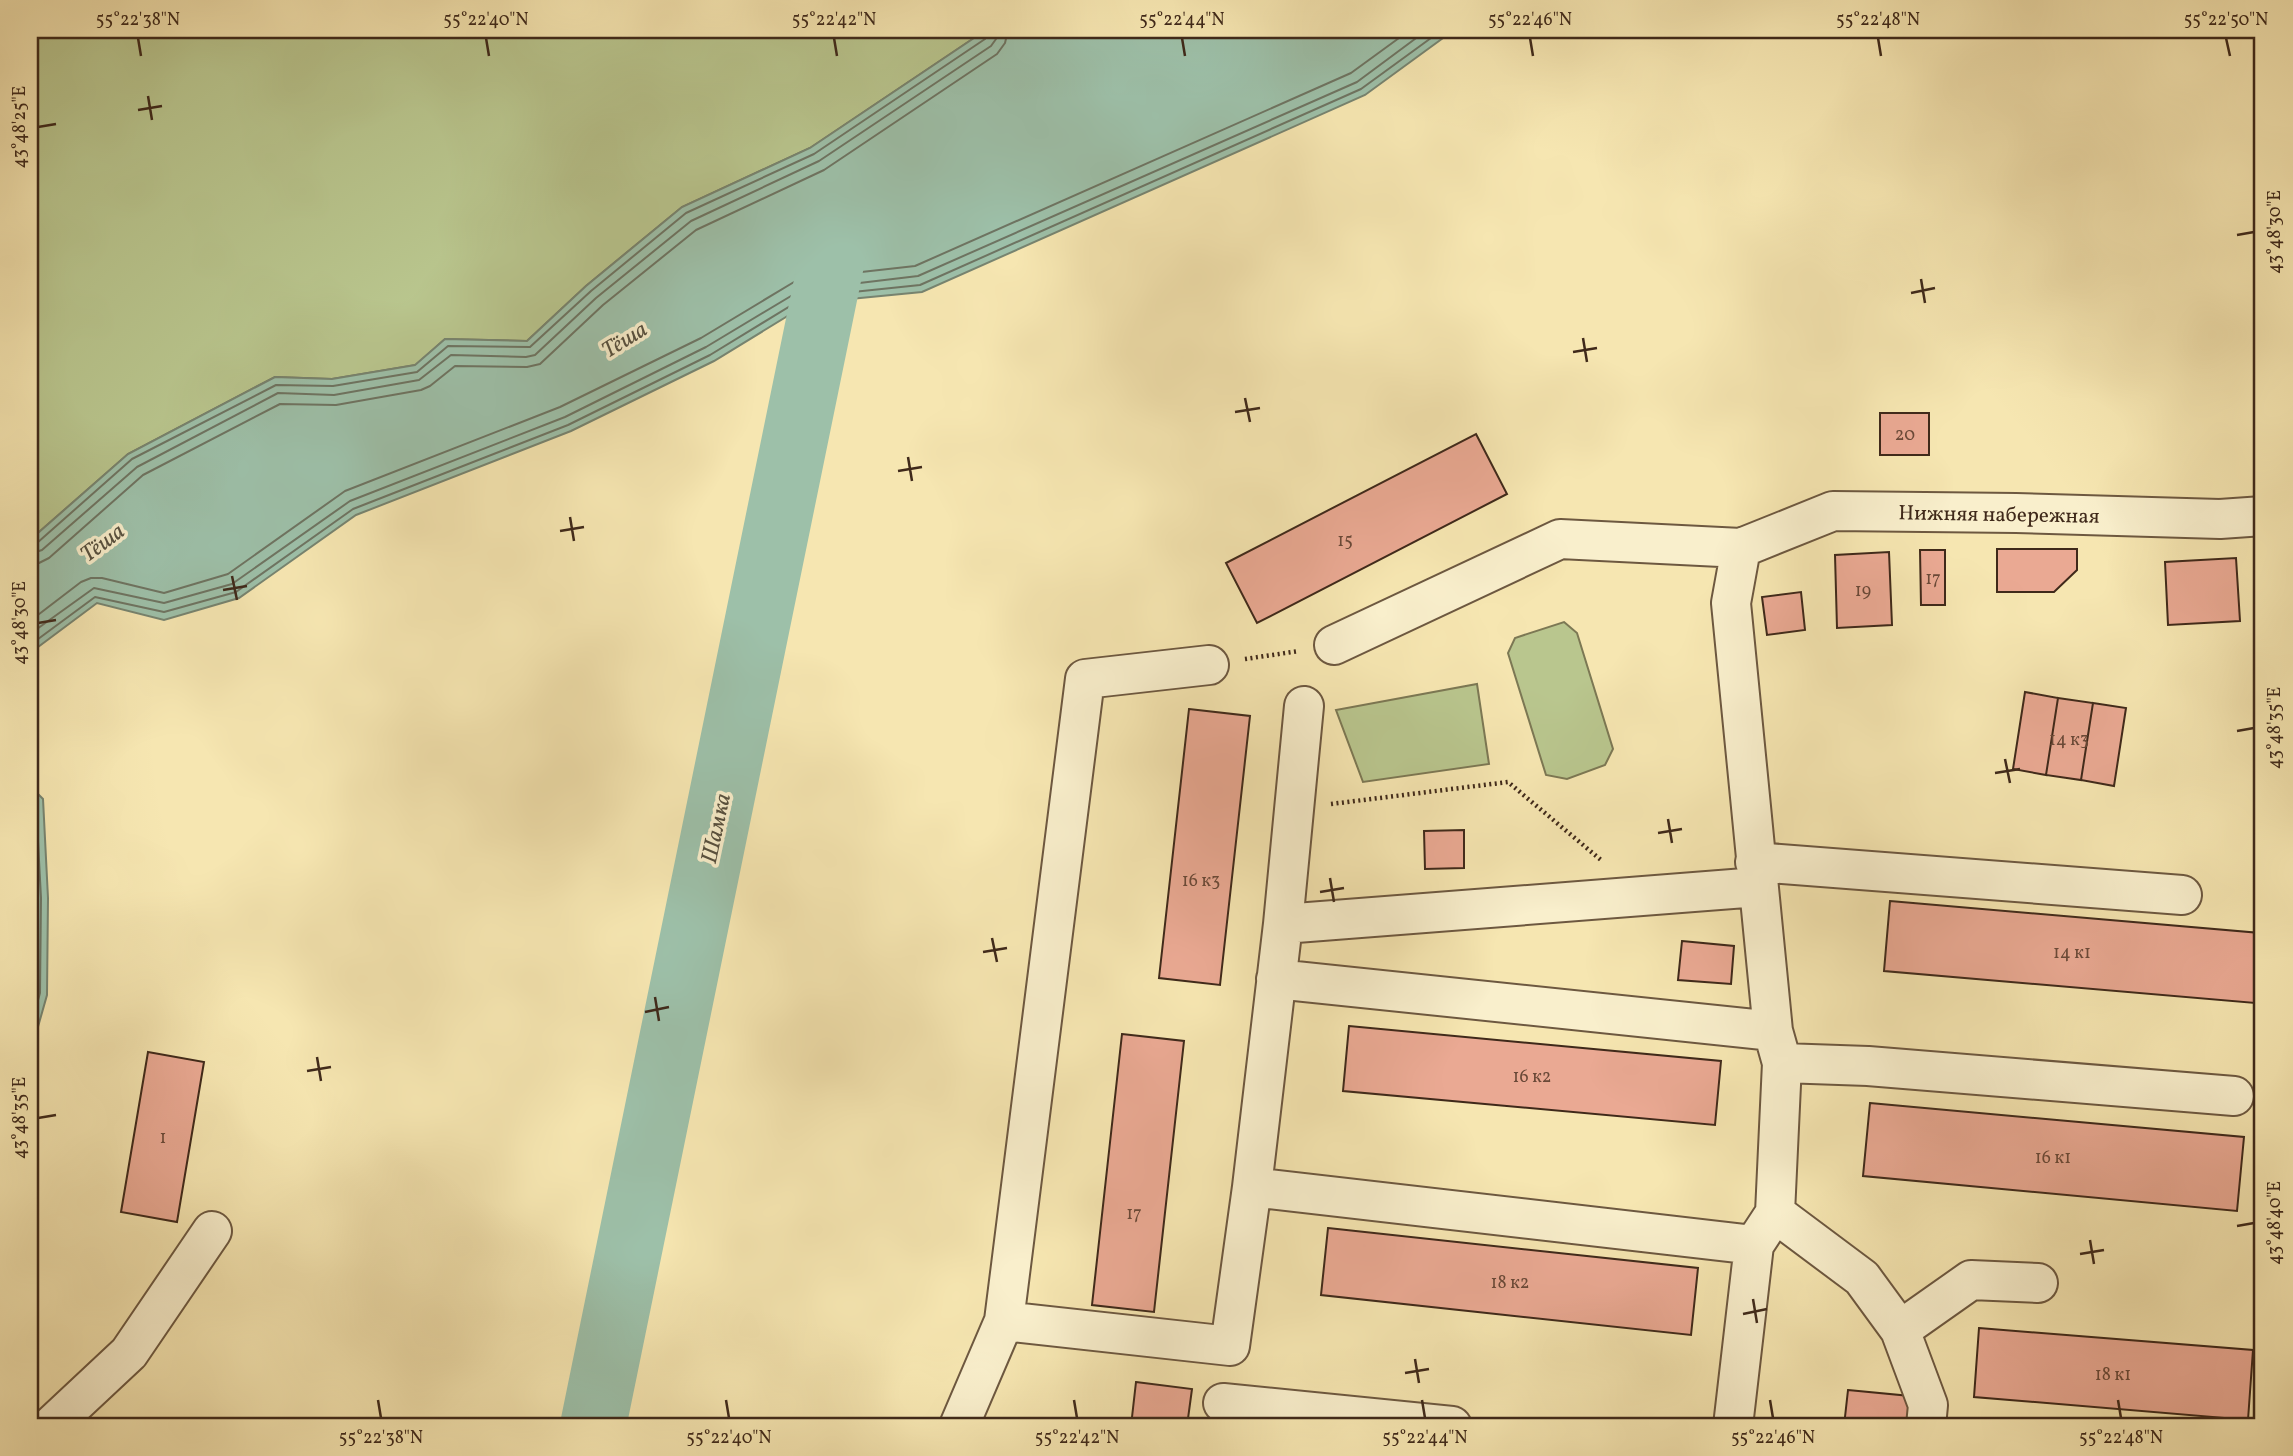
<svg xmlns="http://www.w3.org/2000/svg" width="2293" height="1456" font-family="Vollkorn,serif">
	<rect width="100%" height="100%" fill="#f6e6b1"/>
	<filter id="stains"><feTurbulence type="fractalNoise" baseFrequency=".00286" numOctaves="4"/><feColorMatrix values="0 0 0 0 .2 0 0 0 0 .09 0 0 0 0 .02 0 0 0 .5 -.17"/></filter>
	<radialGradient id="worn" r=".72"><stop offset=".6" stop-color="#630" stop-opacity="0"/><stop offset="1" stop-color="#630" stop-opacity=".3"/></radialGradient>
	<path fill="#b9c68e" stroke="#7c7854" stroke-width="2" d="M30 30H986L810 148 682 207 586 286 527 341 445 339 416 365 332 379 275 377 128 454 30 540Z
		M1564 622 1577 633 1613 749 1605 765 1567 779 1546 775 1508 653 1515 638Z
		M1477 684 1489 764 1363 782 1336 710Z"/>
	<path fill="#9dc0a9" stroke="#778470" stroke-width="2" d="M986 30H1454L1365 95 922 292 809 303 714 361 571 431 356 515 239 598 164 620 97 603 30 653V540L128 454 275 377 332 379 415 365 445 339 527 341 586 286 682 207 810 148Z
		M30 786 43 799 48 898 47 995 30 1055Z"/>
	<g fill="none" stroke-linecap="round" stroke-linejoin="round">
		<path stroke="#6e7462" stroke-width="2" d="M30 545 37 543 132 459 276 385 333 386 417 372 448 346 530 347 591 291 686 213 814 154 985 39 989 30
			M30 554 42 550 137 467 278 393 334 395 419 380 451 355 526 357 535 355 596 298 691 221 819 161 991 46 996 39 997 30
			M30 564 39 563 49 558 143 475 280 404 336 405 421 390 430 386 455 366 527 367 540 364 603 305 696 230 824 170 997 54 1005 43 1008 30
			M30 621 81 582 91 578H102L164 593 228 574 345 491 560 407 701 338 799 279 915 266 1351 73 1410 30
			M30 634 94 588 164 603 232 584 350 501 565 417 706 347 801 290 918 276 1357 82 1427 30
			M30 645 95 597 164 612 236 592 353 509 568 425 710 355 805 297 920 285 1361 89 1442 30
			M30 796 36 803 41 898 40 993 30 1029
			M30 847 33 898 30 996"/>
		<path stroke="#9dc0a9" stroke-width="66" d="M593 1426 838 229"/>
	</g>
	<path fill="#eaa993" stroke="#3f291a" stroke-width="2" d="M1880 413H1929V455H1880Z
		M1476 434 1507 494 1257 623 1226 563Z
		M1997 549H2077V570L2054 592H1997Z
		M1920 550H1945V605H1921Z
		M1889 552 1892 625 1837 628 1835 555Z
		M2236 558 2240 621 2168 625 2165 562Z
		M1801 592 1805 630 1767 635 1762 597Z
		M2025 692 2058 698 2046 775 2013 769Z
		M2058 698 2093 703 2081 780 2046 775Z
		M2093 703 2126 708 2114 786 2081 780Z
		M1189 709 1250 716 1220 985 1159 978Z
		M1464 830V868L1425 869 1424 831Z
		M1890 901 2260 933 2255 1003 1884 971Z
		M1682 941 1734 946 1731 984 1678 980Z
		M1349 1026 1721 1061 1715 1125 1343 1091Z
		M1122 1034 1184 1041 1154 1312 1092 1305Z
		M148 1052 204 1062 177 1222 121 1212Z
		M1870 1103 2244 1137 2237 1211 1863 1176Z
		M1328 1228 1698 1268 1691 1335 1321 1295Z
		M1979 1328 2253 1350 2248 1420 1974 1397Z
		M1136 1382 1192 1389 1187 1426H1131Z
		M1848 1390 1910 1396 1907 1426H1844Z"/>
	<g fill="none" stroke-linecap="round" stroke-linejoin="round">
		<g stroke="#6d5840" stroke-width="42">
			<path id="minor" d="M1334 645 1560 539 1741 548 1833 511 2016 513 2220 519 2263 516
				M1755 862 2182 895
				M1283 924 1304 706
				M1276 979 1773 1031
				M1782 1063 1868 1066 2234 1096
				M1252 1187 1754 1245
				M1775 1213 1862 1278 1900 1330 1928 1405 1926 1426
				M1004 1321 1230 1346 1252 1187 1283 924 1758 887
				M1900 1330 1971 1280 2038 1283
				M1223 1403 1452 1426
				M51 1426 129 1353 212 1231
				M959 1426 1004 1321 1085 679 1209 665
				M1733 1426 1754 1245 1775 1213 1782 1063 1773 1031 1731 603 1741 548"/>
		</g>
		<path stroke="#3f291a" stroke-width="4.5" stroke-dasharray="2 3.5" stroke-linecap="butt" d="M1245 659 1299 651
			M1331 804 1508 782 1601 860"/>
		<use href="#minor" stroke="#f9efcc" stroke-width="38"/>
	</g>
	<path fill="none" stroke="#3f291a" stroke-width="2.5" d="M138 38 141 56M486 38 489 56M834 38 837 56M1182 38 1185 56M1530 38 1533 56M1878 38 1881 56M2226 38 2230 56M148 96 152 120M138 110 162 106M38 127 56 124M2237 235 2254 232M1921 279 1925 303M1911 293 1935 288M1583 338 1587 362M1573 352 1597 348M1245 398 1250 422M1235 412 1260 408M908 457 912 481M898 471 922 467M570 517 574 541M560 531 584 527M232 576 237 600M223 590 247 586M38 623 56 620M2237 731 2254 728M2005 759 2010 783M1995 773 2020 769M1668 819 1672 843M1658 833 1682 829M1330 878 1334 902M1320 892 1344 888M992 938 997 962M983 952 1007 948M655 997 659 1021M645 1012 669 1007M317 1057 321 1081M307 1071 331 1067M38 1118 56 1115M2237 1226 2254 1223M2090 1240 2094 1264M2080 1254 2104 1250M1753 1299 1757 1323M1743 1314 1767 1309M1415 1359 1419 1383M1405 1373 1429 1369M378 1400 381 1418M726 1400 729 1418M1074 1400 1077 1418M1422 1400 1425 1418M1770 1400 1773 1418M2118 1400 2121 1418"/>
	<g text-anchor="middle" stroke-width="7" stroke-linejoin="round" paint-order="stroke">
		<g font-size="18" fill="#6a4938">
			<text x="1905" y="440">20</text>
			<text x="1345" y="546">15</text>
			<text x="1933" y="584">17</text>
			<text x="1863" y="596">19</text>
			<text x="2069" y="745">14 к3</text>
			<text x="1201" y="886">16 к3</text>
			<text x="2072" y="958">14 к1</text>
			<text x="1532" y="1082">16 к2</text>
			<text x="163" y="1143">1</text>
			<text x="2053" y="1163">16 к1</text>
			<text x="1134" y="1219">17</text>
			<text x="1510" y="1288">18 к2</text>
			<text x="2113" y="1380">18 к1</text>
		</g>
		<g font-size="21" fill="#3f291a" stroke="#f9efcc">
			<text transform="translate(1999 514) rotate(1)" y="7">Нижняя набережная</text>
		</g>
		<g font-size="23" font-style="italic" fill="#564f3e" stroke="#f9efcc">
			<text transform="translate(624 339) rotate(-32)" y="8">Тёша</text>
			<text transform="translate(102 542) rotate(-37)" y="8">Тёша</text>
			<text transform="translate(715 828) rotate(-78)" y="8">Шамка</text>
		</g>
	</g>
	<rect width="2293" height="1456" fill="none" stroke="#f6e6b1" stroke-width="77"/>
	<rect x="38" y="38" width="2216" height="1380" fill="none" stroke="#3f291a" stroke-width="2.5"/>
	<g font-size="18" text-anchor="middle" fill="#3f291a">
		<text x="138" y="25">55°22'38"N</text>
		<text x="486" y="25">55°22'40"N</text>
		<text x="834" y="25">55°22'42"N</text>
		<text x="1182" y="25">55°22'44"N</text>
		<text x="1530" y="25">55°22'46"N</text>
		<text x="1878" y="25">55°22'48"N</text>
		<text x="2226" y="25">55°22'50"N</text>
		<text transform="translate(19 127) rotate(-90)" y="6">43°48'25"E</text>
		<text transform="translate(2274 232) rotate(-90)" y="6">43°48'30"E</text>
		<text transform="translate(19 623) rotate(-90)" y="6">43°48'30"E</text>
		<text transform="translate(2274 728) rotate(-90)" y="6">43°48'35"E</text>
		<text transform="translate(19 1118) rotate(-90)" y="6">43°48'35"E</text>
		<text transform="translate(2274 1223) rotate(-90)" y="6">43°48'40"E</text>
		<text x="381" y="1443">55°22'38"N</text>
		<text x="729" y="1443">55°22'40"N</text>
		<text x="1077" y="1443">55°22'42"N</text>
		<text x="1425" y="1443">55°22'44"N</text>
		<text x="1773" y="1443">55°22'46"N</text>
		<text x="2121" y="1443">55°22'48"N</text>
	</g>
	<rect width="100%" height="100%" filter="url(#stains)"/>
	<rect width="100%" height="100%" fill="url(#worn)"/>
</svg>
